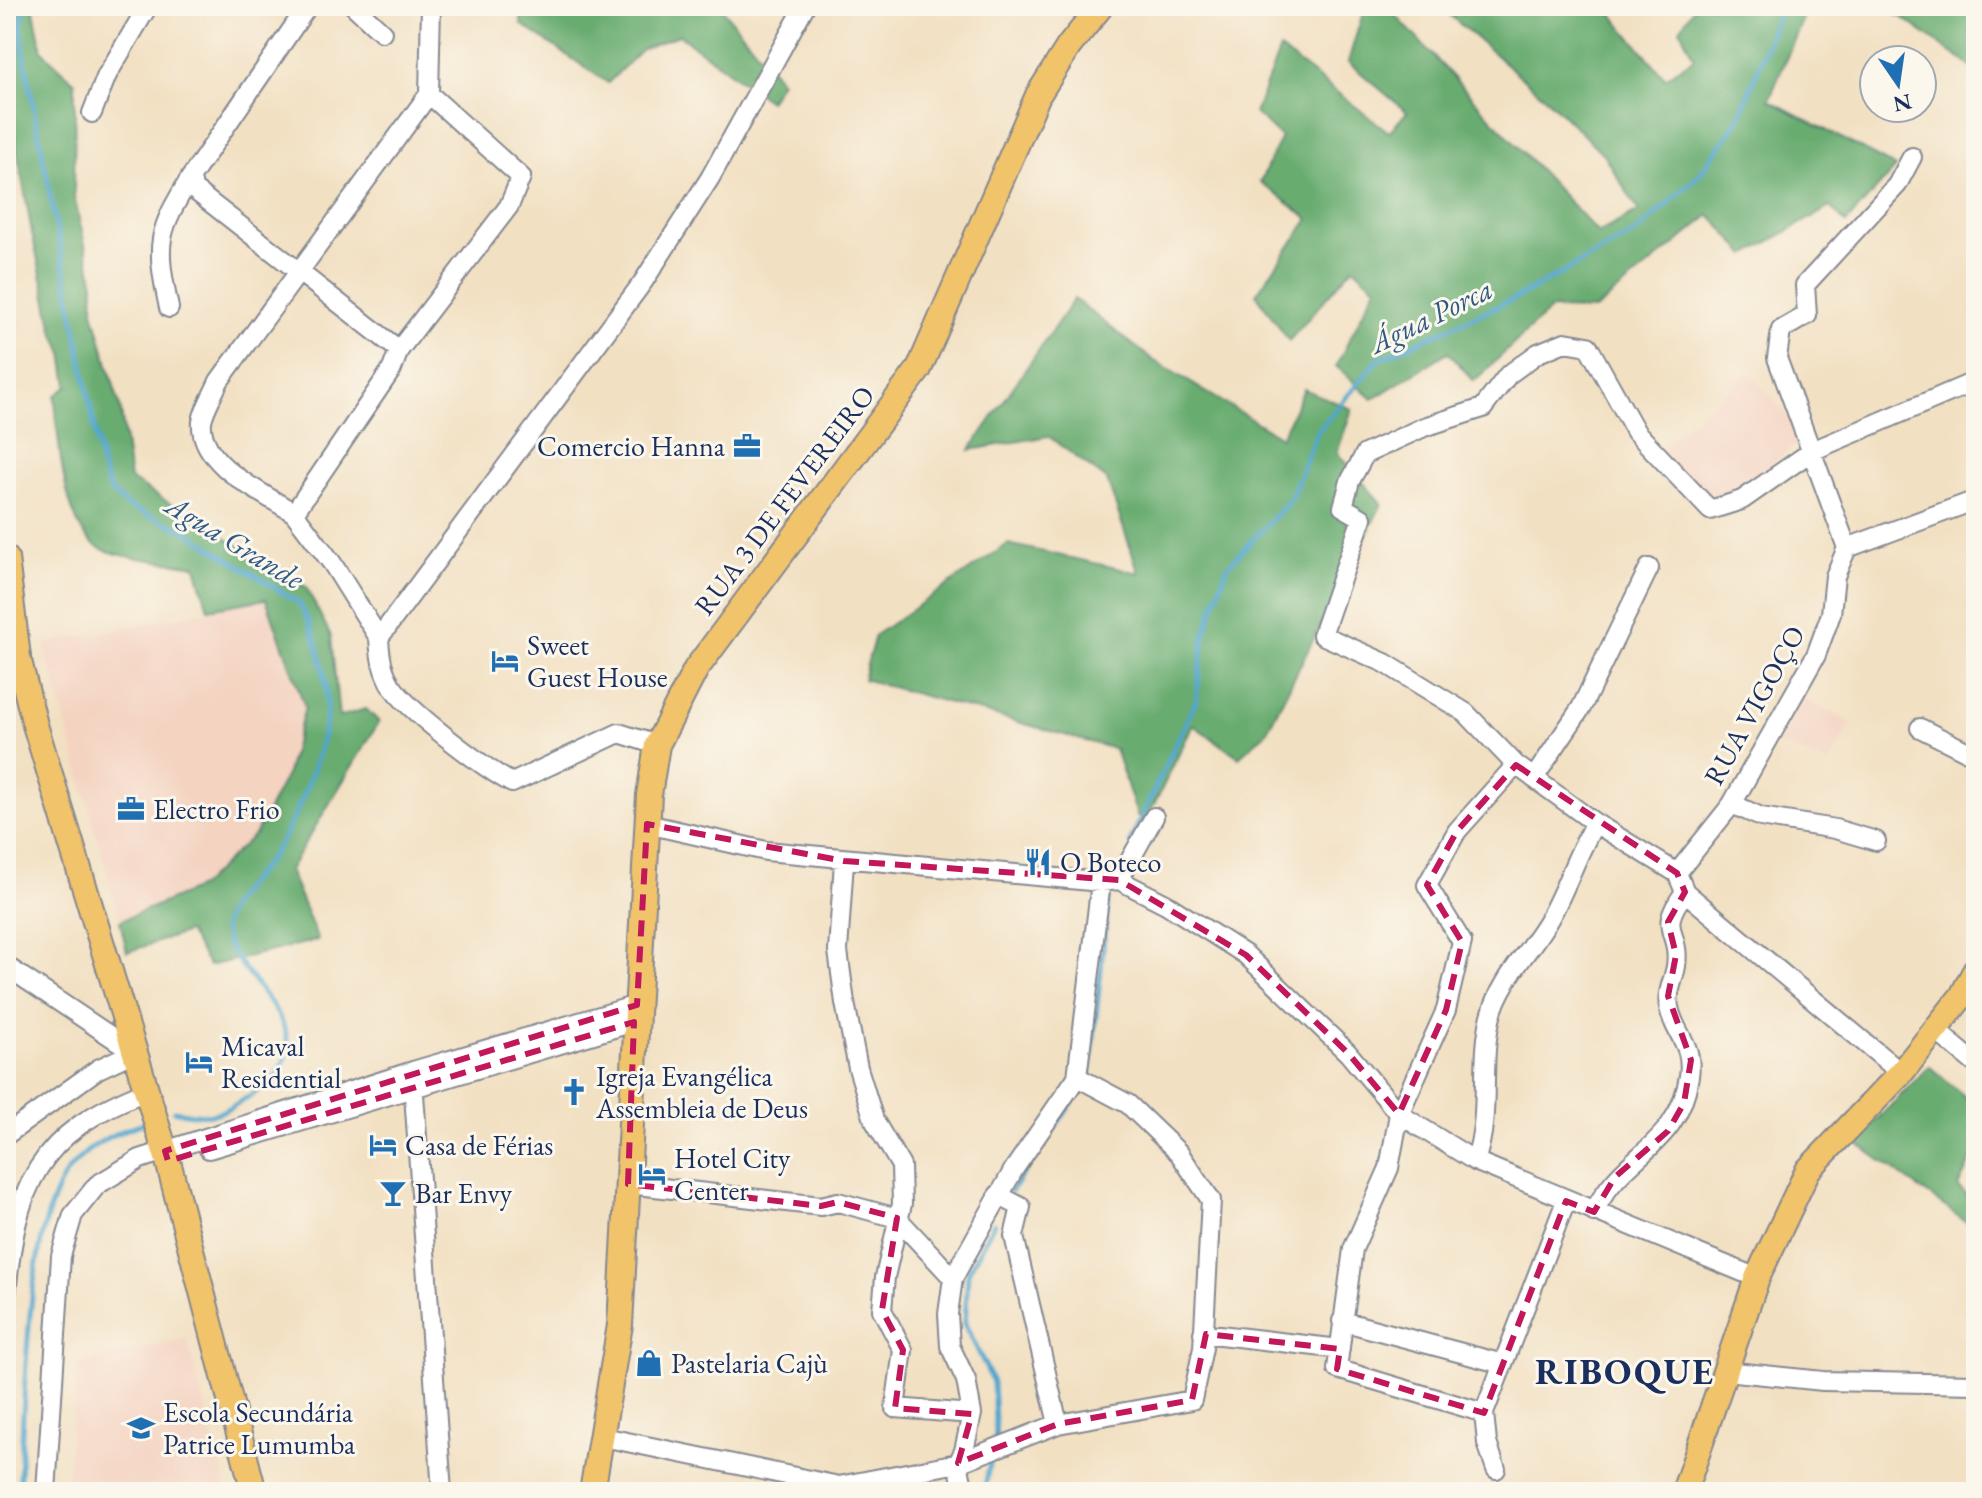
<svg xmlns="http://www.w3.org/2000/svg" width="1982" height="1498" font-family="'EB Garamond',serif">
	<rect width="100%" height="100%" fill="#fbf7ec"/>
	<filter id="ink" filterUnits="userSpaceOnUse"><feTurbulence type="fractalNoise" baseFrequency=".0125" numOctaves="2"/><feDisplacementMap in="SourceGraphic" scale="16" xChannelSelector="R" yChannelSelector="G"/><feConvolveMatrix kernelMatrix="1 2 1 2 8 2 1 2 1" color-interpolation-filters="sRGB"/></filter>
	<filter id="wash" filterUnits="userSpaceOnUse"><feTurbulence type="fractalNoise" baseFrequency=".006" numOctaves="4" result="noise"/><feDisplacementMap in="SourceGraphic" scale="32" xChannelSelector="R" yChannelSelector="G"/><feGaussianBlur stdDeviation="1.8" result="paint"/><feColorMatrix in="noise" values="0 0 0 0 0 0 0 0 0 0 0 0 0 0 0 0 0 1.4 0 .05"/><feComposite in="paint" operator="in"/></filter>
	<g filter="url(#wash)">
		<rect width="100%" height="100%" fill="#f2e0c2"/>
		<path fill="#f4d3c1" d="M1749 372 1805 437 1714 514 1658 450Z
			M266 599 305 707 287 773 256 833 200 887 120 921 44 644Z
			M1802 698 1851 723 1828 765 1779 744Z
			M187 1338 227 1492H66L77 1364Z"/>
		<path fill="#67ac70" stroke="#416e67" stroke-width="2" d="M6 6H37L34 11 42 51 75 82 74 196 94 284 93 311 121 411 130 479 306 587 331 636 339 717 366 709 379 722 289 870 318 940 209 966 188 932 127 952 120 921 200 887 256 833 287 773 305 707 266 599 208 609 196 566C167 561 133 560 104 550 63 537 57 433 55 396L68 386 63 353 53 330 32 233 6 89Z
			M521 6H720L781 81 769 101 679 35 642 49 608 83 521 24Z
			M1365 6H1387L1598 233 1639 211 1603 154 1548 100 1439 6H1613L1610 12 1665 78 1694 58 1680 29 1695 6H1808L1769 100 1896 167 1846 223 1830 207 1746 255 1710 215 1595 310 1551 309 1474 381 1448 352 1373 399 1336 366 1376 287 1353 267 1289 341 1256 294 1309 219 1260 182 1281 137 1255 113 1280 49 1389 132 1407 112 1348 62Z
			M1878 6H1976V70L1903 18Z
			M1074 299 1153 360 1281 437 1304 389 1352 409 1337 453 1382 504 1266 733 1239 757 1193 725 1145 823 1137 815 1115 749 863 679 875 635 1008 544 1139 573 1107 480 1048 436 970 450Z
			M1929 1066 1976 1106V1149L1958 1187 1976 1204V1229L1855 1142Z"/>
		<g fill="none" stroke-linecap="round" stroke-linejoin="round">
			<path stroke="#51a6cd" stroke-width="5" d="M25 6 21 26 25 62 102 467 110 490 127 506 187 532 299 603C315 631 326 670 327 702 328 742 297 818 275 851 260 874 234 893 225 919 210 969 350 1032 253 1094 219 1115 214 1119 174 1111
				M1130 842 1196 701 1204 636 1227 567 1290 500 1317 432 1378 360 1516 298 1638 231 1700 174 1739 119 1780 10 1786 6
				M1090 1074 1109 891
				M1011 1191 1081 1089
				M994 1223 968 1273 965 1324 993 1382 996 1439
				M19 1492C25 1413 23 1222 72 1166 92 1143 116 1132 144 1123
				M984 1492 991 1456"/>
		</g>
	</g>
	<g filter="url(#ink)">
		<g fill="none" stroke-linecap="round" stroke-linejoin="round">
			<g stroke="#868890" stroke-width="22">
				<path id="minor" d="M297 6 305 10 191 177 193 189 399 350 392 369 294 513 332 563 379 638
					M354 6 382 32
					M92 113 107 75 148 6
					M169 308C155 243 157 232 191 177
					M399 350 509 206 521 177 429 94 431 6
					M294 513C264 493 198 465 202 421 204 409 214 393 219 381L429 94
					M1847 548 1777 358 1781 330 1807 315 1805 285 1897 185 1912 157
					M1847 548 1976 500
					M1920 728 1976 756
					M657 745 619 733 512 783C484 768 408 711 391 685 382 670 380 656 379 638L643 282 710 178 805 6
					M1534 778 1581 708 1649 568
					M1732 804 1761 817 1835 829 1876 841
					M647 824 766 851 1101 882 1119 880 1166 904 1246 955 1348 1053 1399 1114 1475 1161 1757 1278
					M844 861 838 951 845 1003 858 1068 874 1120 901 1166 902 1204 885 1277 882 1310 903 1350 895 1408 972 1414
					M1677 873 1732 804 1816 655 1831 614 1835 576 1847 548
					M1119 880 1154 817
					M6 966 134 1052
					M1935 1030 1976 1064
					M1901 1073 1685 892 1677 873 1595 823 1516 765 1466 713 1385 663 1322 635 1362 518 1343 507 1350 481 1365 454 1424 427 1483 408 1508 375 1538 353 1565 342 1588 346 1636 432 1710 510 1742 500 1812 451 1976 381
					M413 1080 442 1492
					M6 1135 98 1069 134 1052
					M209 1149 634 1022
					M1475 1161C1492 1114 1479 1064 1491 1016 1500 980 1532 949 1550 917 1567 887 1577 853 1595 823
					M628 1184 821 1206 838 1202 897 1218 953 1278
					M998 1195 1021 1207 1014 1236 1058 1424
					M1594 1212C1623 1151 1678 1149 1689 1076 1694 1043 1674 1035 1669 1007 1666 993 1674 980 1676 966 1681 929 1655 932 1685 892
					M6 1297C15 1186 37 1133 146 1091
					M1342 1321 1503 1364
					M1203 1333 1340 1349
					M1725 1371 1823 1381 1976 1384
					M1484 1413 1337 1369 1353 1249 1389 1168 1399 1114 1446 1010 1462 942 1427 885 1457 831 1516 765
					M603 1437 839 1486 958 1463 1058 1424 1192 1400 1203 1348 1211 1200 1179 1153 1128 1104 1077 1077
					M1496 1469 1487 1443 1484 1413 1566 1201
					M46 1492 61 1256 73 1215 97 1185 140 1159 413 1071 637 1005
					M964 1492 958 1463 964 1451 972 1414 966 1380 950 1346 948 1314 953 1278 1014 1169 1077 1077 1101 882"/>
			</g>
			<g stroke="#868890" stroke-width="28">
				<path id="major" d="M6 558 18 657 35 725 168 1161 254 1492
					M592 1492 620 1325 649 795 657 745 696 669 919 369 1038 95 1069 46 1101 6
					M1684 1492 1757 1278 1808 1170 1901 1073 1962 996 1976 969"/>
			</g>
			<use href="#minor" stroke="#fff" stroke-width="18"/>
			<use href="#major" stroke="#f1c36a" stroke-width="24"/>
		</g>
	</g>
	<path fill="none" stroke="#c2185b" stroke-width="6" stroke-dasharray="16 10" stroke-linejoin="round" d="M1516 765 1677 873 1685 892 1668 922 1676 955 1668 996 1691 1060 1684 1103 1668 1131 1615 1177 1594 1212 1566 1201 1484 1413 1337 1369 1340 1349 1206 1334 1192 1400 1058 1424 958 1463 972 1414 895 1408 903 1350 882 1310 897 1218 838 1202 821 1206 628 1184 634 1022 168 1161 165 1151 637 1005 647 824 844 861 1119 880 1246 955 1348 1053 1399 1114 1446 1010 1462 942 1427 885 1457 831Z"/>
	<defs>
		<g id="office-bare" transform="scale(2.16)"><path d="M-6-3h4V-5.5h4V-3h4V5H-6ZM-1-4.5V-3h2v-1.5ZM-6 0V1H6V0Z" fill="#1f6fb2" stroke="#fbf7ec" stroke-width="2.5" paint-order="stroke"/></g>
		<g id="hotel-bare" transform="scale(2.16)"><path d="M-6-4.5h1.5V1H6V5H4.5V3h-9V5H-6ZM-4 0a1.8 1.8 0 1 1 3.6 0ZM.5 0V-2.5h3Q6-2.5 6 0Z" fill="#1f6fb2" stroke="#fbf7ec" stroke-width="2.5" paint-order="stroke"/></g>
		<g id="restaurant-bare" transform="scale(2.16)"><path d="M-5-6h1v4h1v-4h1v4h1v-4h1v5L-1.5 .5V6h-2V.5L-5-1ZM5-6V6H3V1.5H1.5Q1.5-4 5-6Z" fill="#1f6fb2" stroke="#fbf7ec" stroke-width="2.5" paint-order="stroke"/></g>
		<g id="church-bare" transform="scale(2.16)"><path d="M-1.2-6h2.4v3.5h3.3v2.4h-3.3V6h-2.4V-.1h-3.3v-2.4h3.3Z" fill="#1f6fb2" stroke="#fbf7ec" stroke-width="2.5" paint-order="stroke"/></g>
		<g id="bar-bare" transform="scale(2.16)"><path d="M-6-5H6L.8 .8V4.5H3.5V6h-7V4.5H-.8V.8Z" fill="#1f6fb2" stroke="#fbf7ec" stroke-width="2.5" paint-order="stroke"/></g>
		<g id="shop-bare" transform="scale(2.16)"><path d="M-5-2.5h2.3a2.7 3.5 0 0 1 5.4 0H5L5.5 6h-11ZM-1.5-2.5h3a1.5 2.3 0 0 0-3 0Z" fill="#1f6fb2" stroke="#fbf7ec" stroke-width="2.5" paint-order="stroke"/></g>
		<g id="school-bare" transform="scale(2.16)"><path d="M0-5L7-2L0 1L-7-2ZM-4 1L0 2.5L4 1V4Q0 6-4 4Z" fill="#1f6fb2" stroke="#fbf7ec" stroke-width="2.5" paint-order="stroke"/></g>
	</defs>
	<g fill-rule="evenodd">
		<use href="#office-bare" x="747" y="446"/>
		<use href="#hotel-bare" x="505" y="661"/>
		<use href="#office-bare" x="131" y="809"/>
		<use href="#restaurant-bare" x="1038" y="862"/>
		<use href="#hotel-bare" x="199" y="1062"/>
		<use href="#church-bare" x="574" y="1092"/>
		<use href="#hotel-bare" x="383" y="1145"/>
		<use href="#hotel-bare" x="652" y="1174"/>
		<use href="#bar-bare" x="393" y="1193"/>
		<use href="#shop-bare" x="649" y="1363"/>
		<use href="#school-bare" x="141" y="1428"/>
	</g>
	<g text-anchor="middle" stroke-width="6" stroke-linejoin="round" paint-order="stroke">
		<g font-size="28" fill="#1b2f5e" stroke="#fbf7ec" text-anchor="start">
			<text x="725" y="456" text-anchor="end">Comercio Hanna</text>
			<text x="527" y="655">Sweet<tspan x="527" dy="32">Guest House</tspan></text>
			<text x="153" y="819">Electro Frio</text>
			<text x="1060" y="872">O Boteco</text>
			<text x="221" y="1056">Micaval<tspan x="221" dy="32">Residential</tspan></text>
			<text x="596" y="1086">Igreja Evangélica<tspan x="596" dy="32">Assembleia de Deus</tspan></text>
			<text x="405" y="1155">Casa de Férias</text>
			<text x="674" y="1168">Hotel City<tspan x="674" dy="32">Center</tspan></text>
			<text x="415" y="1203">Bar Envy</text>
			<text x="671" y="1373">Pastelaria Cajù</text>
			<text x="163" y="1422">Escola Secundária<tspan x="163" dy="32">Patrice Lumumba</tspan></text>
		</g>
		<g font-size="28" fill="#1b2f5e" stroke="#fbf7ec">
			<text transform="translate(784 500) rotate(-53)" y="10">RUA 3 DE FEVEREIRO</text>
			<text transform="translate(1754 705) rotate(-61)" y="10">RUA VIGOÇO</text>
		</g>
		<g font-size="30" font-style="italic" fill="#2e5985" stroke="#fbf7ec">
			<text transform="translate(1431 316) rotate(-26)" y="10">Água Porca</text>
			<text transform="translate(235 542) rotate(31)" y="10">Agua Grande</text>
		</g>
		<g font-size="36" font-weight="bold" letter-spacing="2" fill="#1b2f5e" stroke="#fbf7ec">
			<text x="1625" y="1384">RIBOQUE</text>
		</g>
	</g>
	<rect width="1982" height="1498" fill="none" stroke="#fbf7ec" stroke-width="32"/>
	<g transform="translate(1898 84) rotate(167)"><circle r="38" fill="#fbf7ec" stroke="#a1a7b3" stroke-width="2"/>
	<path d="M0-6L14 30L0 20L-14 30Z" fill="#1f6fb2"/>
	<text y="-12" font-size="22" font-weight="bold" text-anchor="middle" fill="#1b2f5e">N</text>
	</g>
</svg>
